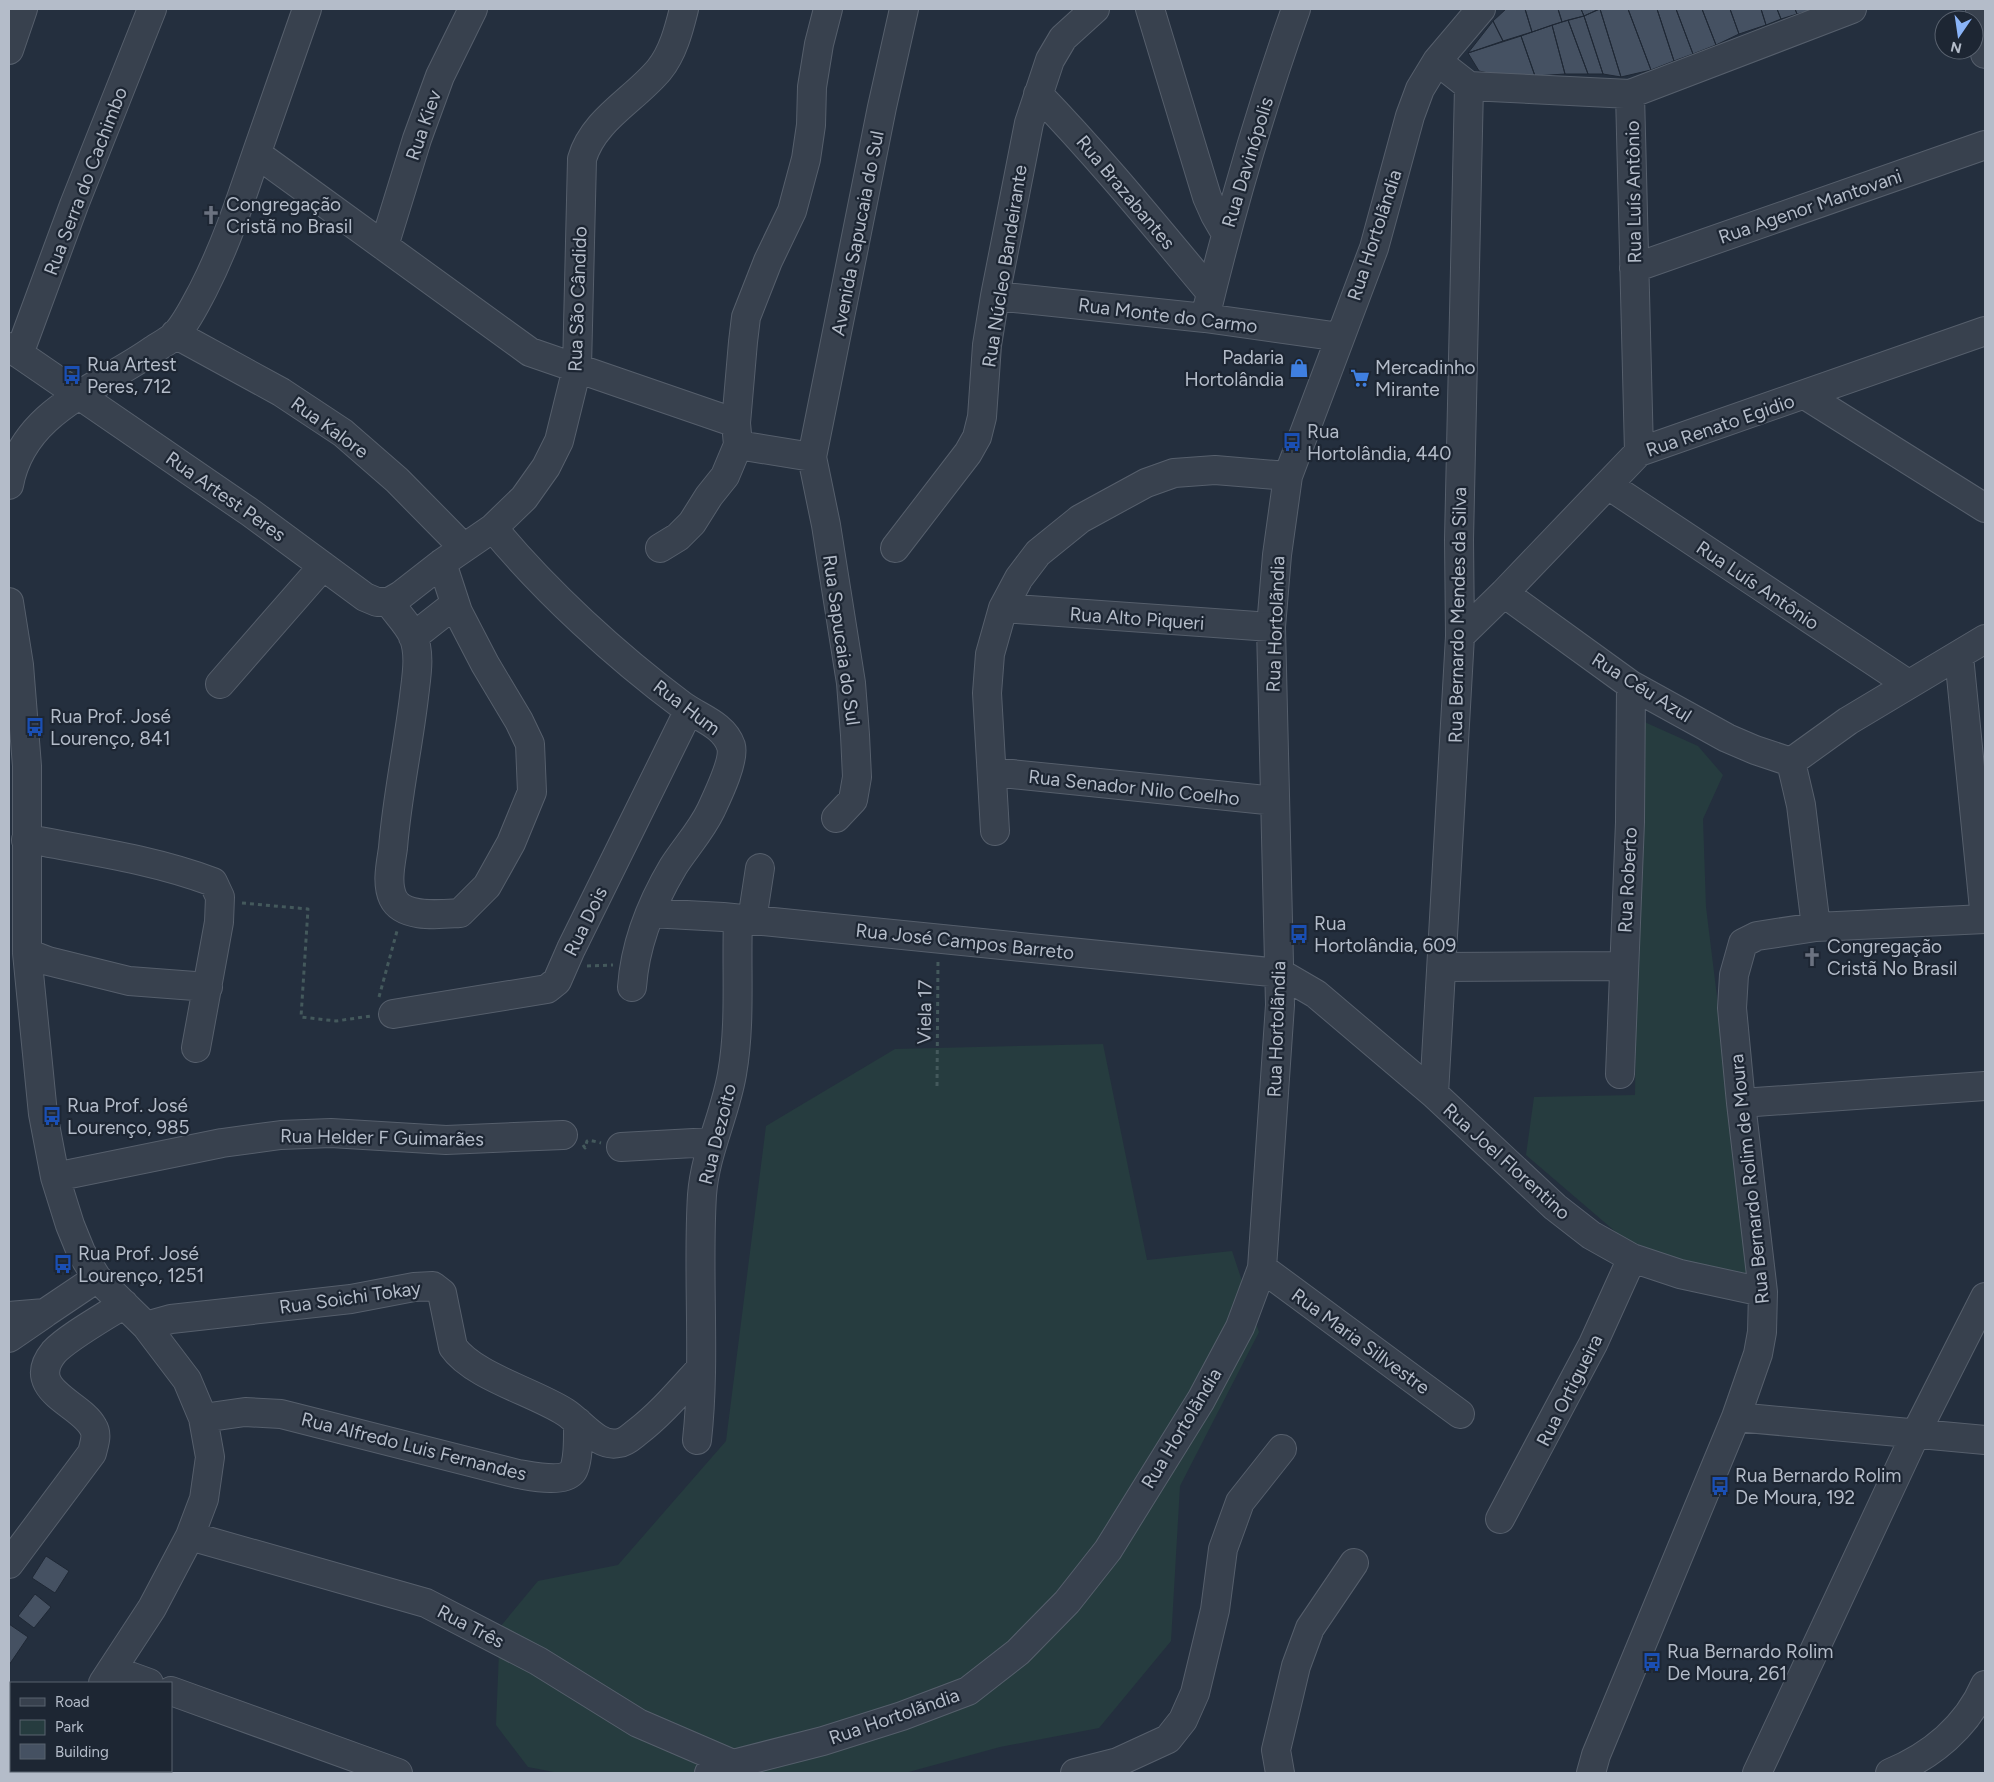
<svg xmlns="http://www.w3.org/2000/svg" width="1994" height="1782" font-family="Figtree,sans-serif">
	<rect width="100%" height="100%" fill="#242f3e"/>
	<path fill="#263c3f" d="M1640 720 1698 746 1723 775 1703 819 1706 907 1751 1274 1682 1261 1624 1239 1526 1155 1534 1097 1635 1095Z
		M1103 1044 1147 1260 1232 1251 1259 1332 1180 1486 1171 1641 1099 1728 1000 1747 905 1773H559L528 1767 496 1725 500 1627 538 1581 618 1565 726 1441 766 1126 895 1049Z"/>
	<path fill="#455162" stroke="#1f2835" d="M1506 9H1525L1532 32 1503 41 1493 21Z
		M1525 9H1558L1562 22 1532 32Z
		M1558 9H1581L1584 16 1562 22Z
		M1581 9H1599L1584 16Z
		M1600 9 1621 77 1603 74 1584 16Z
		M1600 9H1628L1651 70 1621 77Z
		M1628 9H1657L1674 61 1651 70Z
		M1657 9H1676L1693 54 1674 61Z
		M1676 9H1702L1716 45 1693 54Z
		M1702 9H1730L1739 34 1716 45Z
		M1730 9H1761L1766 25 1739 34Z
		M1761 9H1777L1781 19 1766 25Z
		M1777 9H1795L1797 14 1781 19Z
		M1795 9H1818L1797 14Z
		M1584 16 1603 74H1588L1568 20Z
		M1568 20 1588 74H1565L1552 25Z
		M1493 21 1503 41 1468 53Z
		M1552 25 1565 74 1535 76 1521 36Z
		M1521 36 1535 76 1493 74 1479 71 1468 53Z
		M46 1556 69 1571 55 1593 32 1578Z
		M35 1594 51 1607 34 1628 18 1616Z
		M9 1624 28 1637 9 1665Z"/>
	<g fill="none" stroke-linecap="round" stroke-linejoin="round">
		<g stroke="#565f6c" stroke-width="30">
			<path id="minor" d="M1150 9 1207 197 1215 215 1226 234
				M1980 9 1981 25 1985 54
				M9 50 23 9
				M1469 86 1630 94 1852 9
				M1038 94C1099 157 1155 226 1211 293
				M1630 94 1639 452
				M257 154 530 352 736 423 738 445 812 457
				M384 246 417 139 440 76 473 9
				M1634 268 1985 145
				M995 296 1205 318 1340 337
				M1205 318C1230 214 1260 110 1296 9
				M175 334 281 392 343 433 397 480 463 547
				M9 347 251 513 365 597 377 602H389L401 595 442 563 493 528 524 498 546 467 559 441 577 368 582 159C593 120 634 100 659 70 673 53 679 29 684 9
				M19 354 74 205 152 9
				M1805 395 1985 508
				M736 423 743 342 746 317 768 261 792 211 806 159 811 125 812 87 819 44 828 9
				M9 485C23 410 98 389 153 350 160 345 169 341 175 335 186 324 196 303 203 290 226 245 241 199 257 152 274 104 290 57 307 9
				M1608 485 1908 684
				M493 528C546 592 616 656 683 706 700 718 724 725 731 746 735 760 717 797 711 810 701 831 685 848 673 867 651 904 635 944 632 987
				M660 548 678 537 692 523 709 496 725 476 738 445
				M895 548 968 453 977 437 982 417 987 345 995 296 1029 123 1050 60 1063 38 1095 9
				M1504 593 1631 685 1727 738 1755 750 1791 762
				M9 602 19 665 27 766V953L43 1114 55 1177 70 1225 81 1252 97 1278 146 1326 187 1380 203 1418 210 1457 204 1499 190 1536 152 1608 103 1683
				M389 602C396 613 408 624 413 636 421 654 416 679 414 697 408 748 397 797 393 848 391 863 386 883 393 898 403 919 441 914 460 913L487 886 511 843 532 792 530 744 519 721 485 664 458 612 442 563
				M1003 608 1271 627
				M1460 636 1504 593 1639 452 1985 331
				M413 637 455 604
				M1959 656 1985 919
				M220 684 323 566
				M1791 762 1848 721 1985 639
				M1791 762 1801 805 1816 927
				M992 772 1275 801
				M836 818 853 800 857 777 855 735 851 683 826 525 812 457 882 107 904 9
				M995 831 987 693 990 654 1003 608 1019 578 1038 553 1080 519 1146 483 1174 473 1215 470 1288 476
				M26 840 39 841C98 852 157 861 213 882L220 897 219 922 196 1048
				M650 913 723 917 1280 973 1316 994 1434 1094 1555 1207 1591 1235 1632 1258 1680 1274 1763 1292
				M752 920 760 868
				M27 953 48 961 129 981 208 987
				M1442 967 1623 966
				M393 1014 547 989 557 981 571 949 689 710
				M1620 1074 1630 822 1631 685
				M1434 1094 1460 636 1459 540 1469 86 1437 61
				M1741 1103 1985 1086
				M621 1147 712 1142
				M55 1177 222 1143 281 1135 331 1133 446 1140 563 1135
				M1262 1268 1460 1414
				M9 1316 45 1313 97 1278
				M146 1326 171 1319 351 1299 414 1287 433 1286 442 1293 453 1347C473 1376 534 1392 565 1412 581 1422 598 1448 619 1443 626 1442 631 1437 636 1433 661 1414 680 1391 701 1368
				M9 1338 44 1314
				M1736 1417 1985 1440
				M203 1418 245 1412 281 1414 518 1474C531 1476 562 1483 572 1472 579 1465 578 1432 578 1422
				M697 1440C706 1359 697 1276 702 1195 705 1153 725 1115 732 1074 741 1023 736 970 738 919
				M1500 1519 1593 1344 1632 1258
				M190 1536 426 1603 538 1661 638 1723 733 1764
				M9 1564 92 1453C94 1444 98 1435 93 1427 81 1403 23 1390 54 1352 68 1337 106 1316 124 1304
				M113 1670 149 1683
				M171 1691 398 1773
				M43 1773 45 1771
				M709 1773 733 1764 823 1741 902 1716 968 1691 1018 1652 1067 1602 1108 1550 1201 1400 1240 1327 1262 1268 1280 1005 1271 627 1277 555 1288 476 1374 248 1410 116 1420 89 1437 61 1481 9
				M1075 1773 1118 1762 1168 1739 1183 1720 1195 1693 1215 1610 1223 1549 1240 1502 1282 1449
				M1280 1773 1276 1750 1296 1666 1310 1628 1354 1563
				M1591 1773 1596 1755 1736 1417 1758 1354 1762 1332 1763 1292 1741 1103 1732 1008 1734 975 1743 943 1757 936 1816 927 1985 919
				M1757 1773 1916 1433 1985 1297
				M1890 1773C1931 1756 1967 1727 1985 1685"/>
		</g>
		<path stroke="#44595c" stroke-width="3" stroke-dasharray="4 4" stroke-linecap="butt" d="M242 903 308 909 301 1017 336 1021 371 1016
			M587 966 613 965
			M379 997 397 931
			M937 1086 938 959
			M583 1145 585 1148 587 1141 589 1140 601 1143"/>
		<use href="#minor" stroke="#38414e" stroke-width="28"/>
	</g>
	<defs>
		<g id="church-bare" transform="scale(1.5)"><path d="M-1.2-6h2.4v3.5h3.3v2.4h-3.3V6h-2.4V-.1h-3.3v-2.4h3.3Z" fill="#6b7280" stroke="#1d2633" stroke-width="2.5" paint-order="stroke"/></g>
		<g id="shop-bare" transform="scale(1.5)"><path d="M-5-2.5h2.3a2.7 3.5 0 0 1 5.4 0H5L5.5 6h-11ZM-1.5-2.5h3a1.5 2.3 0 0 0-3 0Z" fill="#3f7fe0" stroke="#1d2633" stroke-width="2.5" paint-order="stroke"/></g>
		<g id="bus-bare" transform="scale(1.5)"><path d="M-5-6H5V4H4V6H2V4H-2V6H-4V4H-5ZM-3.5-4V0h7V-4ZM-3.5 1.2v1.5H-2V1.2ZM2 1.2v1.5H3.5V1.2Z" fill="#1a4fb4" stroke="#1d2633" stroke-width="2.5" paint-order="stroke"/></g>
		<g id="supermarket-bare" transform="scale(1.5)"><path d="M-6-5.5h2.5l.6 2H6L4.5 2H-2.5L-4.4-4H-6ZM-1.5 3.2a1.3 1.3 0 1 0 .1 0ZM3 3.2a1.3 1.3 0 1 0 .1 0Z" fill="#3f7fe0" stroke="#1d2633" stroke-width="2.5" paint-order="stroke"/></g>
	</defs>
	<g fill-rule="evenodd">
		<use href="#church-bare" x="211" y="215"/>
		<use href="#shop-bare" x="1299" y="368"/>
		<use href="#bus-bare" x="72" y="375"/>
		<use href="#supermarket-bare" x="1360" y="378"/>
		<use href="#bus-bare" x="1292" y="442"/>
		<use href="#bus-bare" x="35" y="727"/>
		<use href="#bus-bare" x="1299" y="934"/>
		<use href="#church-bare" x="1812" y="957"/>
		<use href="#bus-bare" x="52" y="1116"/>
		<use href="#bus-bare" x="63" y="1264"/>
		<use href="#bus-bare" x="1720" y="1486"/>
		<use href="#bus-bare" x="1652" y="1662"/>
	</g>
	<g text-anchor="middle" stroke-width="4.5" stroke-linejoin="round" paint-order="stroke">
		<g font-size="19" fill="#b4bcc9" stroke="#1d2633">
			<text transform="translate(423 125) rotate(-71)" y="7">Rua Kiev</text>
			<text transform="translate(1247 162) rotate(-73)" y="7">Rua Davinópolis</text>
			<text transform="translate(85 181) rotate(-69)" y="7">Rua Serra do Cachimbo</text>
			<text transform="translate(1126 192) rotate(50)" y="7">Rua Brazabantes</text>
			<text transform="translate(1633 192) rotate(-91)" y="7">Rua Luís Antônio</text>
			<text transform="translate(1810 206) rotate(-19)" y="7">Rua Agenor Mantovani</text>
			<text transform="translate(857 233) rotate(-79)" y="7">Avenida Sapucaia do Sul</text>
			<text transform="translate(1374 235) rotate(-72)" y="7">Rua Hortolãndia</text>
			<text transform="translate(1004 266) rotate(-81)" y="7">Rua Núcleo Bandeirante</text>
			<text transform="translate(577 299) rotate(-88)" y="7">Rua São Cândido</text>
			<text transform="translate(1168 315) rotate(7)" y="7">Rua Monte do Carmo</text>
			<text transform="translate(1720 425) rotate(-19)" y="7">Rua Renato Egidio</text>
			<text transform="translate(330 427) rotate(36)" y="7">Rua Kalore</text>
			<text transform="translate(226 496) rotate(35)" y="7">Rua Artest Peres</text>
			<text transform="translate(1758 585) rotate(34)" y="7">Rua Luís Antônio</text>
			<text transform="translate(1457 615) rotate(-89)" y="7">Rua Bernardo Mendes da Silva</text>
			<text transform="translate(1137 618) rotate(4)" y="7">Rua Alto Piqueri</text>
			<text transform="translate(1275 624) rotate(-88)" y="7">Rua Hortolãndia</text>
			<text transform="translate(842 640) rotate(82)" y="7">Rua Sapucaia do Sul</text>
			<text transform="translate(1642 687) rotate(32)" y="7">Rua Céu Azul</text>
			<text transform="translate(687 707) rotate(37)" y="7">Rua Hum</text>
			<text transform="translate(1134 787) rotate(6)" y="7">Rua Senador Nilo Coelho</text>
			<text transform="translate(1627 880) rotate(-87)" y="7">Rua Roberto</text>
			<text transform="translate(585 921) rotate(-64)" y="7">Rua Dois</text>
			<text transform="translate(965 941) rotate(6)" y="7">Rua José Campos Barreto</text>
			<text transform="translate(924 1012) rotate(-89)" y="7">Viela 17</text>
			<text transform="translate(1276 1029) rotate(-88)" y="7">Rua Hortolãndia</text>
			<text transform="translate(717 1134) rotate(-76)" y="7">Rua Dezoito</text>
			<text transform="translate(382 1137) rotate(1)" y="7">Rua Helder F Guimarães</text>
			<text transform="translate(1507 1161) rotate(42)" y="7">Rua Joel Florentino</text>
			<text transform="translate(1749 1179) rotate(-96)" y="7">Rua Bernardo Rolim de Moura</text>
			<text transform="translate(350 1297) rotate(-8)" y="7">Rua Soichi Tokay</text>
			<text transform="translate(1361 1341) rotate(36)" y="7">Rua Maria Sillvestre</text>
			<text transform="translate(1569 1390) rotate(-63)" y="7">Rua Ortigueira</text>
			<text transform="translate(1181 1428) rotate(-59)" y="7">Rua Hortolãndia</text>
			<text transform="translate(414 1446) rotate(14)" y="7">Rua Alfredo Luis Fernandes</text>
			<text transform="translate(471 1626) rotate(27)" y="7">Rua Três</text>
			<text transform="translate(894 1716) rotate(-19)" y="7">Rua Hortolãndia</text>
		</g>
		<g font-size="19" fill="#b4bcc9" stroke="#1d2633" text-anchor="start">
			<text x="226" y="211">Congregação<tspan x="226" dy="22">Cristã no Brasil</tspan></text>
			<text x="1284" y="364" text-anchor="end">Padaria<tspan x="1284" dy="22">Hortolândia</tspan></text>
			<text x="87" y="371">Rua Artest<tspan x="87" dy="22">Peres, 712</tspan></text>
			<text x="1375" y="374">Mercadinho<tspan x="1375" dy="22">Mirante</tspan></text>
			<text x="1307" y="438">Rua<tspan x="1307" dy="22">Hortolândia, 440</tspan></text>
			<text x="50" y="723">Rua Prof. José<tspan x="50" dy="22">Lourenço, 841</tspan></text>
			<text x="1314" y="930">Rua<tspan x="1314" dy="22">Hortolândia, 609</tspan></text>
			<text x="1827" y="953">Congregação<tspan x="1827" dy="22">Cristã No Brasil</tspan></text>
			<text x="67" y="1112">Rua Prof. José<tspan x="67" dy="22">Lourenço, 985</tspan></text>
			<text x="78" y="1260">Rua Prof. José<tspan x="78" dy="22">Lourenço, 1251</tspan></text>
			<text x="1735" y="1482">Rua Bernardo Rolim<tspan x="1735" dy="22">De Moura, 192</tspan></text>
			<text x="1667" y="1658">Rua Bernardo Rolim<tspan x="1667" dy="22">De Moura, 261</tspan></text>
		</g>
	</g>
	<rect width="1994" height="1782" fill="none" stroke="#b4bcc9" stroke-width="20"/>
	<rect x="10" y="1682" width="162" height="90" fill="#1d2633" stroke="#59626f"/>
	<rect x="20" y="1698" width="25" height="8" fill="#38414e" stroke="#59626f"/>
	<text x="55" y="1707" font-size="15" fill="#b4bcc9">Road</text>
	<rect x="20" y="1720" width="25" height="15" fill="#263c3f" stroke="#59626f"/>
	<text x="55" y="1732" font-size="15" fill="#b4bcc9">Park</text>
	<rect x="20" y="1744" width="25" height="15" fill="#455162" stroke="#59626f"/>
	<text x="55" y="1757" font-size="15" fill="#b4bcc9">Building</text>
	<g transform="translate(1959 35) rotate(193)"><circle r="24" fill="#1d2633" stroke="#59626f"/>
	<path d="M0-4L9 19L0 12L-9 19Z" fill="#8ab4f8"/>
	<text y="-8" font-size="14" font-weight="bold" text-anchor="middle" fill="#b4bcc9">N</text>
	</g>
</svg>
